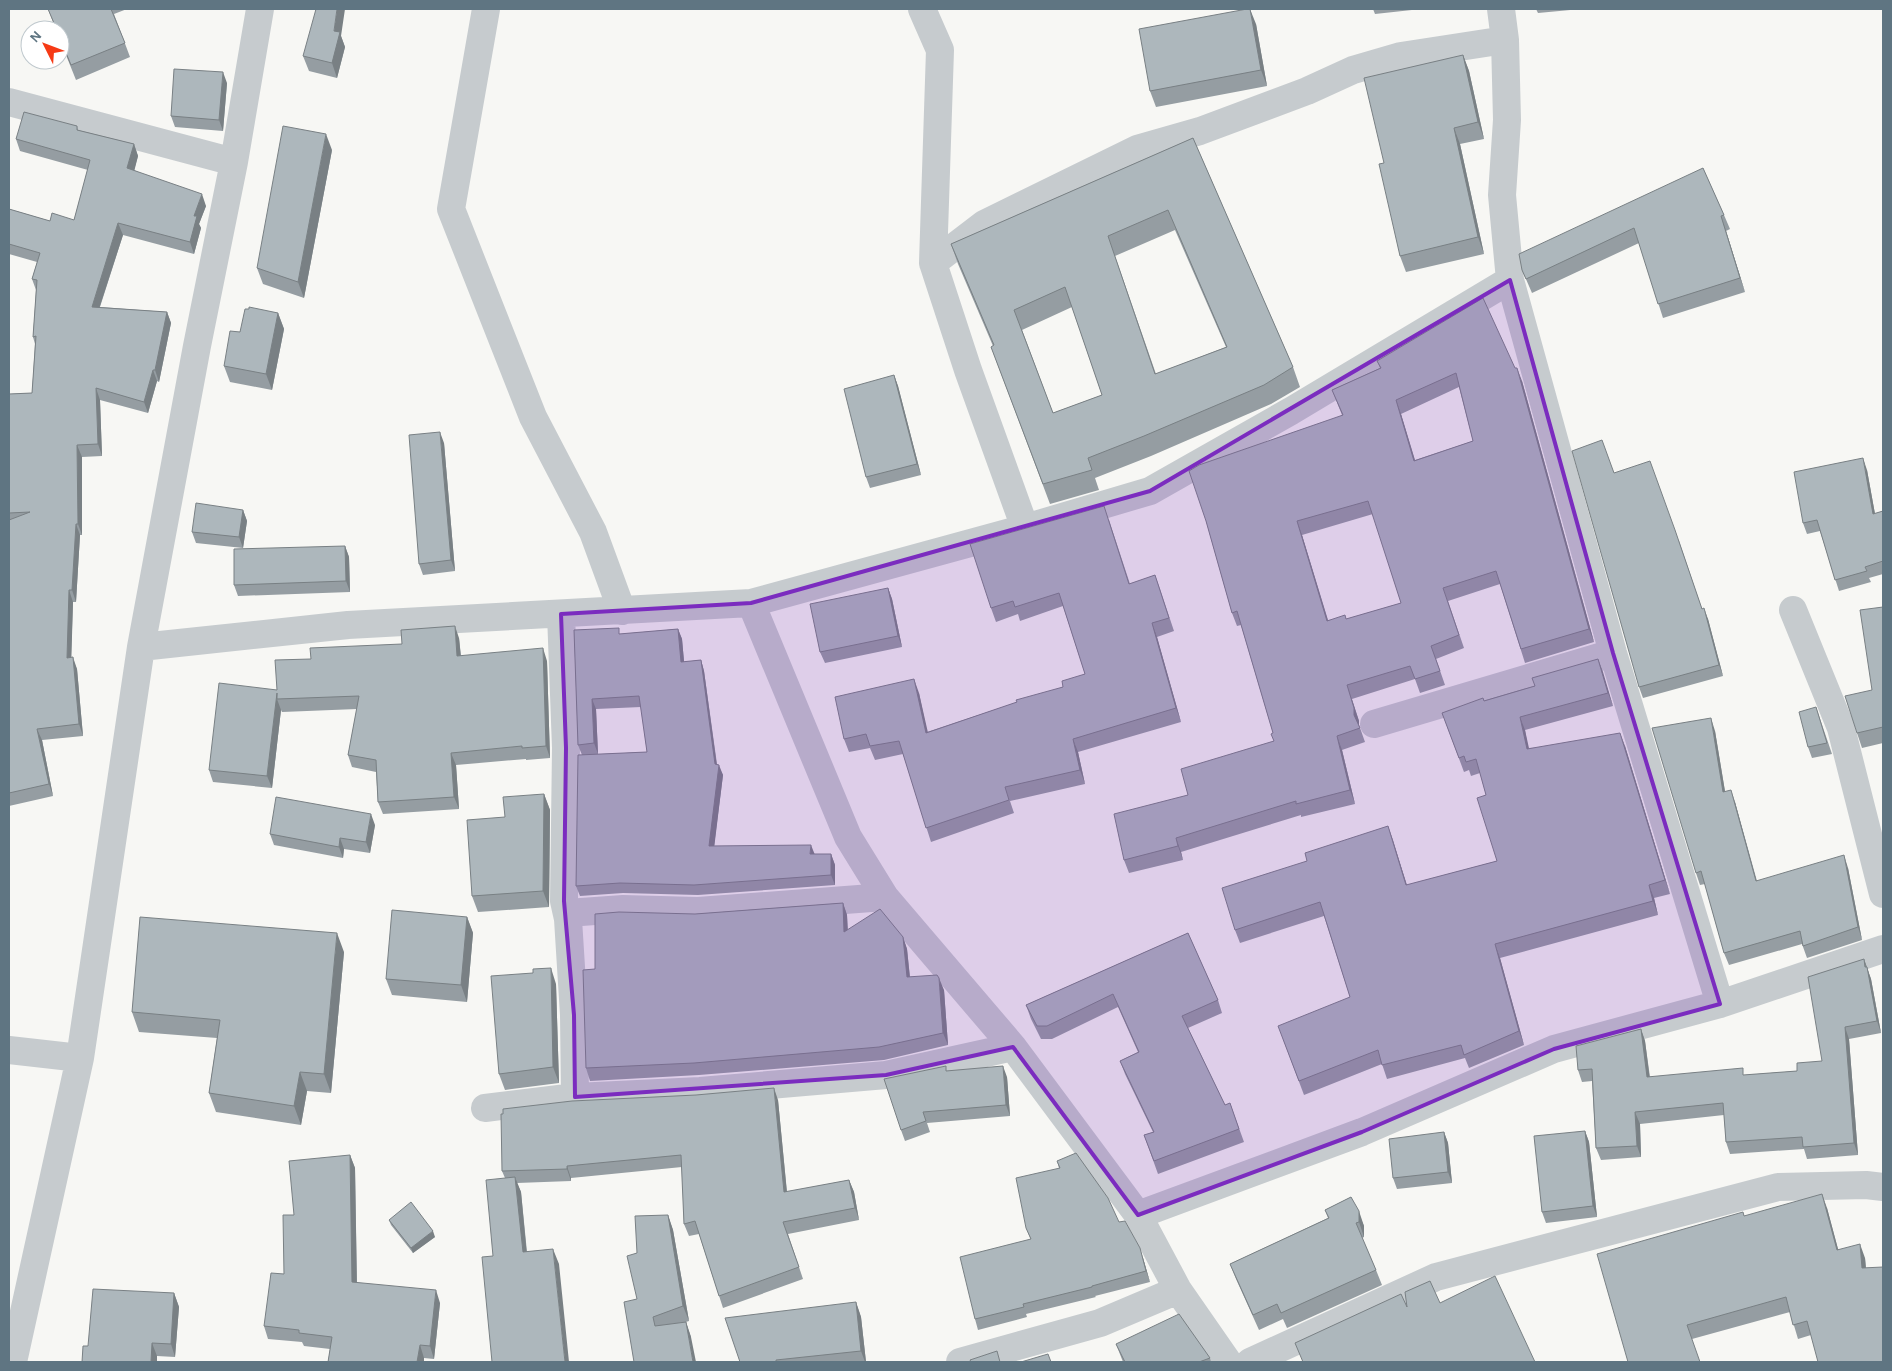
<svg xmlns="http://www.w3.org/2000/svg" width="1892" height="1371" font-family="'Alegreya Sans',sans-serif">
	<rect width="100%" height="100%" fill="#f7f7f4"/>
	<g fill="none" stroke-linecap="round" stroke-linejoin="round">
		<path stroke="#c6cbce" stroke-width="28" d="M486 9 451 209 533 417 593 532 622 611
			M922 9 940 50 933 263 968 370 1025 528
			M1501 9 1505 40 1507 120 1502 195 1510 280 1613 653 1720 1004
			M9 102 234 162
			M933 263 984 224 1137 149 1200 131 1307 91 1353 70 1401 56 1505 40
			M751 603 848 837 885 897 1013 1047 1138 1215 1178 1290 1228 1362
			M1793 610 1841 728 1883 894
			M561 614 566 748 564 901 568 919 574 1015 575 1097
			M141 647 348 625 751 603 1025 528 1150 491 1291 411 1510 280
			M1374 724 1613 653
			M567 913 623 909 698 911 885 897
			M9 1050 80 1058
			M485 1108 575 1097 700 1091 886 1075 1013 1047
			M1138 1215 1362 1132 1554 1049 1720 1004 1883 949
			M13 1362 80 1058 141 647 197 346 234 162 260 9
			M960 1362 1100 1323 1178 1290
			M1250 1362 1436 1277 1778 1187 1866 1185 1883 1187"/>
	</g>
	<path fill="#959da2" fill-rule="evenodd" d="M48 9H127L114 14 130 57 76 80 60 40V30H56Z
		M1373 9H1421L1375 14Z
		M1536 9H1581L1538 13Z
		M1256 24 1267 86 1156 107 1150 91Z
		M341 36 345 47 337 78 309 71 303 56Z
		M1463 55 1469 71 1484 139 1460 144 1484 254 1406 272 1400 256 1384 163Z
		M227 83 223 131 175 127 171 116Z
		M77 126 78 130 134 144 138 156 134 170 206 206 199 224 201 228 194 254 123 235 100 307 167 312 171 323 159 382 157 381 148 413 100 400 102 456 82 457V535H80L76 602H73L71 657 77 669 83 736 42 740 53 796 9 806V394L32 393 35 344 33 337 36 290 32 279 37 262 9 254V209L50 221 74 220 88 170 20 151 16 139Z
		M1193 138 1293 367 1300 387 1271 404 1151 456 1095 478 1099 490 1050 504 991 347 993 346 958 264 951 244ZM1175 230 1226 347 1156 374 1115 256ZM1072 307 1102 395 1053 413 1022 330Z
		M332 150 304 298 263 284 257 268Z
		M1703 168 1724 215 1730 229 1726 231 1745 292 1663 318 1639 243 1532 293 1522 270Z
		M249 309 278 313 284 329 272 390 230 382 224 366 240 332Z
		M1377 361 1522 381 1594 642 1525 663 1500 584 1448 601 1464 648 1436 659 1445 685 1420 693 1415 679 1352 699 1359 721V725L1365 742 1342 750 1355 804 1301 817V815L1181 852 1183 860 1129 873 1124 860 1188 795 1274 741 1273 733 1241 625 1237 626 1232 613 1206 521 1342 415 1332 390 1380 368ZM1459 387 1473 441 1415 460 1401 414ZM1373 514 1401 603 1347 619 1328 620 1302 535Z
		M894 375 898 386 921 475 870 488 866 477Z
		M444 443 455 571 423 575 419 564Z
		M1867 470 1875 514 1883 511V574L1869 578 1871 582 1839 591 1820 531 1807 534 1803 523Z
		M1614 473 1679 541 1702 609 1708 619 1723 676 1643 698 1639 687Z
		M243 510 247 521 243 548 196 543 192 532Z
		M1109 520 1130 584 1155 575 1160 589 1174 631 1157 637 1181 722 1078 752 1085 784 1010 801 1014 813 931 842 903 754 875 760 870 748 849 752 844 739 919 693 927 732 1063 687 1085 674 1063 606 1020 621 1018 614 996 622 991 608Z
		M345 546 349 557 350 592 238 596 234 585Z
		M888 588 892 599 902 647 825 663 820 652Z
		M1883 607V743L1862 748 1857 733 1872 690Z
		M678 629 682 639 684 662 701 660 704 671 717 764 723 775 714 846 815 854H831L835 865V885L698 895 623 893 580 896 576 886 582 755 578 745 574 630 621 634ZM641 707 647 752 582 755 598 754 596 709Z
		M459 638 461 656 547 661 550 758 526 760V759L456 765 459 809 383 814 378 802 376 772 352 767 348 755 357 709 282 712 281 710 272 788 213 782 209 770 277 690 311 659 402 644Z
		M1598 659 1613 706 1525 730 1528 748 1625 746 1670 894 1654 898 1658 915 1500 958 1524 1045 1469 1068 1465 1058 1387 1079 1382 1064 1304 1095 1283 1039 1350 997 1324 916 1240 943 1235 930 1307 861 1388 826 1407 885 1497 861 1486 795 1480 773 1471 776 1469 770 1464 772 1442 713 1534 686Z
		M1816 707 1832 754 1812 758 1808 747Z
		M1715 731 1725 791 1735 802 1757 881 1848 868 1862 940 1807 958 1802 944 1729 965 1724 953 1705 884 1700 885 1696 873Z
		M544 794 550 810 549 907 478 912 472 896Z
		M375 825 370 853 344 849 343 858 274 845 270 834Z
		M843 903 847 915 848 930 903 937 907 949 910 977 944 990 948 1045 884 1060 699 1075 590 1081 586 1068 595 969 695 914Z
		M467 917 473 933 467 1002 392 995 386 979Z
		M1188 933 1218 1000 1222 1013 1188 1028 1225 1105 1230 1103 1244 1142 1158 1174 1144 1135 1153 1132 1125 1074 1120 1061 1138 1052 1118 1007 1052 1039H1041L1031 1019 1026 1005Z
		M344 952 331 1093 307 1091 301 1125 216 1112 209 1093 217 1038 139 1032 132 1012Z
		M1864 959 1871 979 1881 1033 1849 1039 1858 1155 1807 1159 1804 1149 1730 1154 1726 1142 1724 1115 1640 1124 1641 1157 1601 1160 1596 1148 1592 1081 1582 1082 1578 1070 1641 1029 1645 1041 1650 1077 1745 1075 1797 1071 1822 1061Z
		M556 984 559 1083 505 1090 499 1074Z
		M948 1071 1007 1077 1010 1116 927 1123 930 1132 905 1141 901 1130Z
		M778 1100 787 1192 849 1180 854 1192 859 1220 788 1234 803 1279 723 1308 699 1234 689 1236 684 1224 682 1167 571 1178V1181L517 1183 521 1192 527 1252 559 1264 493 1256 505 1178 502 1171Z
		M1585 1131 1589 1142 1597 1217 1546 1223 1542 1212Z
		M1444 1132 1448 1143 1452 1183 1397 1189 1393 1178Z
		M350 1155 355 1168 357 1283 440 1303 434 1359 424 1358V1362H328L330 1349 304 1346 302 1342 268 1339 264 1326 284 1274 294 1215Z
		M1057 1161 1119 1222 1143 1258 1150 1282 1095 1296 1096 1297 1026 1314 1027 1317 978 1330 975 1319 1031 1240 1026 1228 1059 1168Z
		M1351 1197 1364 1226V1237L1362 1238 1376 1270 1382 1285 1287 1328 1283 1319 1259 1330 1236 1279 1230 1264 1328 1218 1325 1210Z
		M1827 1208 1838 1249 1865 1258 1866 1268 1811 1335 1798 1339 1790 1312 1692 1339 1628 1362 1744 1216Z
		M668 1215 673 1230 689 1321 686 1322 691 1337 634 1362 637 1299V1253Z
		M389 1220 435 1237 413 1253 391 1225Z
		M174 1293 179 1307 175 1357 157 1356V1362H82L88 1346Z
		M856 1302 861 1317 866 1362H740Z
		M1116 1344 1210 1358 1211 1362H1123Z"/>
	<path fill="#798084" d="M337 9H345L341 36 345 47 337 78 332 63 334 31Z
		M1250 9 1256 24 1267 86 1261 70Z
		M1463 55 1469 71 1484 139 1478 122Z
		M223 72 227 83 223 131 219 120Z
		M1454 128 1460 144 1484 254 1478 237Z
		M326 134 332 150 304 298 298 282Z
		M134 144 138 156 132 180 127 168Z
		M202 194 206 206 199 224 201 228 194 254 190 242 194 216Z
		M1721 216 1726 231 1745 292 1740 278Z
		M118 223 123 235 96 318 92 307Z
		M167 312 171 323 159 382 155 370Z
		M278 313 284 329 272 390 266 374Z
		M1517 368 1522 381 1594 642 1589 629Z
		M153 370 157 381 148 413 144 402Z
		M894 375 898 386 921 475 917 464Z
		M96 388 100 400 102 456 98 444Z
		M1396 400 1401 414 1419 474 1414 461Z
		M440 432 444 443 455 571 451 560Z
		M77 445 82 457V535L78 524Z
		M1863 458 1867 470 1877 525 1873 514Z
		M243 510 247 521 243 548 239 537Z
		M1297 521 1302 535 1332 634 1327 621Z
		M76 524 80 535 76 602 72 590Z
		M345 546 349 557 350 592 346 581Z
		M888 588 892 599 902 647 898 636Z
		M69 590 73 602 71 670 67 658Z
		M1704 608 1708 619 1723 676 1719 665Z
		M1152 623 1157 637 1181 722 1176 708Z
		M455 626 459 638 462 669 457 656Z
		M678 629 682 639 685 672 681 662Z
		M543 648 547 661 550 758 546 746Z
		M73 657 77 669 83 736 79 724Z
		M1598 659 1603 672 1613 706 1608 693Z
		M701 660 704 671 718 774 719 765 723 775 713 857 709 846 715 764Z
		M914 679 919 693 931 746 926 733Z
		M1347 685 1359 721V729L1354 715Z
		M277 693V699L281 710 272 788 267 776Z
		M592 699 596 709 598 754 594 743Z
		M1520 717 1525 730 1532 762 1527 749Z
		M1711 718 1715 731 1727 804 1723 792Z
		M37 729 42 740 53 796 49 784Z
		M1620 733 1625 746 1670 894 1665 880Z
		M1337 736 1342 750 1355 804 1350 790Z
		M1073 739 1078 752 1085 784 1080 770Z
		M451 753 456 765 459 809 454 797Z
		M1731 790 1735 802 1760 894 1756 881Z
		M544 794 550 810 549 907 543 891Z
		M371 814 375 825 370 853 366 842Z
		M1388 826 1393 840 1411 899 1406 885Z
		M340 838 344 849 343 858 339 847Z
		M1176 838 1181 852 1183 860 1178 846Z
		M811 845 815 855 810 854Z
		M831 854 835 865V885L831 875Z
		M1844 855 1848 868 1862 940 1858 927Z
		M1649 885 1654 898 1658 915 1653 901Z
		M843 903 847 915 848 945 844 932Z
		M467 917 473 933 467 1002 461 985Z
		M337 933 344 952 331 1093 324 1074Z
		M903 937 907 949 911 989 907 977Z
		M1495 944 1500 958 1524 1045 1519 1031Z
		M1864 959 1871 979 1881 1033 1877 1021Z
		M551 968 556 984 559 1083 553 1067Z
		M939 978 944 990 948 1045 943 1033Z
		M1845 1027 1849 1039 1858 1155 1854 1143Z
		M1641 1029 1645 1041 1651 1089 1647 1077Z
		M1003 1066 1007 1077 1010 1116 1006 1105Z
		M300 1072 307 1091 301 1125 294 1106Z
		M774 1088 778 1100 788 1204 784 1192Z
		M1635 1112 1640 1124 1641 1157 1637 1146Z
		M1585 1131 1589 1142 1597 1217 1593 1206Z
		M1444 1132 1448 1143 1452 1183 1448 1172Z
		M350 1155 355 1168 357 1295 352 1282Z
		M567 1166 571 1178V1181L567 1169Z
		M515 1177 521 1192 528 1267 523 1252Z
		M849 1180 854 1192 859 1220 855 1208Z
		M1822 1194 1827 1208 1842 1264 1837 1250Z
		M1359 1211 1364 1226V1237L1359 1222Z
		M668 1215 673 1230 689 1321 683 1306Z
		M433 1231 435 1237 413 1253 411 1248Z
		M1860 1244 1865 1258 1867 1282 1862 1268Z
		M1140 1248 1143 1258 1150 1282 1146 1271Z
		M553 1249 559 1264 569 1362H565Z
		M436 1290 440 1303 434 1359 430 1346Z
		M174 1293 179 1307 175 1357 171 1344Z
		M856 1302 861 1317 866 1362H865L861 1351Z
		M686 1322 691 1337 696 1362H693Z
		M152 1343 157 1356V1362H151Z
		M420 1345 424 1358V1362H417Z"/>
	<path fill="#adb7bc" stroke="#798084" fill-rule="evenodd" d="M48 9H111L125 43 71 65 60 38V30H57Z
		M316 9H337L334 31 340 32 332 63 303 56Z
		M1247 9H1250L1261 70 1150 91 1139 29Z
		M1463 55 1478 122 1454 128 1478 237 1400 256 1379 164 1384 163 1364 78Z
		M174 69 223 72 219 120 171 116Z
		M24 112 77 126V130L134 144 127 168 202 194 194 216H197L190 242 118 223 92 307 167 312 155 370H153L144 402 96 388 98 444 77 445 78 524H76L72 590H69L67 658 73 657 79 724 37 729 49 784 9 793V520L30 512 9 513V394L32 393 36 336 33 337 37 280 32 279 40 253 9 244V209L50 221 52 213 74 220 90 160 16 139Z
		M283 126 326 134 298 282 257 268Z
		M1193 138 1293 367 1264 385 1144 436 1088 458 1092 470 1043 484 991 347 994 345 951 244ZM1168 210 1227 347 1155 374 1108 236ZM1065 287 1102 395 1053 413 1014 310Z
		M1703 168 1724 215 1721 216 1740 278 1658 304 1634 228 1526 279 1522 270 1519 254Z
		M1483 298 1515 368H1517L1589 629 1521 649 1496 571 1443 588 1459 635 1431 646 1440 671 1415 679 1410 666 1347 685 1354 708V715L1360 728 1337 736 1350 790 1296 804V801L1176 838 1178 846 1124 860 1114 814 1188 795 1181 769 1274 741 1271 734 1273 733 1237 611 1232 613 1206 521 1189 471 1199 465 1343 415 1332 390 1381 368 1377 361ZM1456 373 1473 441 1414 461 1396 400ZM1368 501 1401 603 1346 619 1345 615 1327 621 1297 521Z
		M249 307 278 313 266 374 224 366 230 331 240 332 245 309H249Z
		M894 375 917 464 866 477 844 389Z
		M440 432 451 560 419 564 409 435Z
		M1602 440 1614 473 1650 461 1675 530 1702 609 1704 608 1719 665 1639 687 1572 451Z
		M1863 458 1873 514 1883 511V561L1865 567 1867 571 1835 580 1817 520 1803 523 1794 472Z
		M196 503 243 510 239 537 192 532Z
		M1104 506 1129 584 1155 575 1169 618 1152 623 1176 708 1073 739 1080 770 1005 787 1009 800 926 828 899 741 870 746 866 734 844 739 835 697 914 679 926 733 1017 702 1016 700 1063 687 1062 681 1085 674 1059 593 1015 607 1013 601 991 608 970 544Z
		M345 546 346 581 234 585V549Z
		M888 588 898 636 820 652 810 604Z
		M1883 607V727L1857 733 1845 696 1872 690 1860 610Z
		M455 626 457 656 543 648 546 746 522 748V746L451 753 454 797 378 802 376 760 348 755 359 696 277 699V693L267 776 209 770 219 683 277 690 275 660 311 659 310 648 402 644 401 630Z
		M619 628V634L678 629 681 662 701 660 715 764 719 765 709 846 811 845 810 854H831V875L694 885 620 883 576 886 578 755 647 752 639 696 592 699 594 743 578 745 574 630Z
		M1598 659 1608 693 1520 717 1527 749 1620 733 1665 880 1649 885 1653 901 1495 944 1519 1031 1464 1055 1461 1045 1382 1065 1378 1050 1299 1081 1278 1026 1350 997 1320 902 1235 930 1222 888 1307 861 1305 853 1388 826 1406 885 1497 861 1477 798 1486 795 1476 759 1466 762 1464 756 1459 758 1442 713 1483 698 1484 701 1535 686 1532 678Z
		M1816 707 1827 743 1808 747 1799 712Z
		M1711 718 1723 792 1731 790 1756 881 1844 855 1858 927 1803 946 1800 931 1724 953 1701 871 1696 873 1652 728Z
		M544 794 543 891 472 896 467 820 505 817 503 797Z
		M276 797 371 814 366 842 340 838 339 847 270 834Z
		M843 903 844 932 880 909 903 937 907 977 937 975 939 978 943 1033 879 1047 694 1063 586 1068 583 970 595 969V914L619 912 695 914Z
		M392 910 467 917 461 985 386 979Z
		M140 917 337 933 324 1074 300 1072 294 1106 209 1093 220 1020 132 1012Z
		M1188 933 1218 1000 1182 1016 1225 1105 1230 1103 1239 1129 1154 1161 1144 1135 1154 1132 1120 1061 1139 1052 1113 994 1047 1026H1037L1026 1005Z
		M1864 959 1865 967H1867L1877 1021 1845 1027 1854 1143 1803 1147 1802 1137 1726 1142 1723 1103 1635 1112 1637 1146 1596 1148 1592 1069 1578 1070 1576 1046 1641 1029 1647 1077 1743 1068V1075L1797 1071V1063L1822 1061 1808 977Z
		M551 968 553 1067 499 1074 491 976 533 973V969Z
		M946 1066V1071L1003 1066 1006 1105 923 1112 926 1121 901 1130 884 1079Z
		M774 1088 784 1192 849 1180 855 1208 783 1222 799 1267 719 1296 695 1221 684 1224 681 1155 567 1166V1169L502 1171 501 1114H503V1109L572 1101 696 1095Z
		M1585 1131 1593 1206 1542 1212 1534 1136Z
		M1444 1132 1448 1172 1393 1178 1389 1139Z
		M1076 1153 1108 1198 1119 1222 1125 1221 1140 1248 1146 1271 1092 1286V1287L1023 1304 1024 1307 975 1319 960 1257 1031 1239 1026 1228 1016 1178 1060 1168 1057 1161Z
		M350 1155 352 1282 436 1290 430 1346 420 1345 417 1362H328L332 1337 299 1333V1330L264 1326 271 1273 284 1274 283 1215H294L289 1161Z
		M515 1177 523 1252 553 1249 565 1362H492L482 1257 493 1256 486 1180Z
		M1822 1194 1837 1250 1860 1244 1862 1268 1883 1267V1362H1818L1807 1321 1793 1325 1786 1297 1687 1325 1700 1362H1628L1597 1254 1743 1212 1744 1216Z
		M1351 1197 1359 1211V1222L1356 1223 1376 1270 1281 1313 1277 1304 1253 1315 1230 1264 1329 1218 1325 1210Z
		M411 1202 433 1231 411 1248 389 1220Z
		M668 1215 683 1306 653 1317 655 1326 686 1322 693 1362H634L624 1302 637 1299 627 1256 637 1253 635 1216Z
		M1495 1276 1535 1362H1303L1295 1343 1401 1294 1407 1307 1405 1292 1430 1281 1440 1303Z
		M93 1289 174 1293 171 1344 152 1343 151 1362H82L83 1346H88Z
		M856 1302 861 1351 776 1360V1362H740L725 1318Z
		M1179 1314 1210 1358 1199 1362H1125L1116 1344Z
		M997 1351 1000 1362H971L970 1360Z
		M1048 1354 1051 1362H1021Z"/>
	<path fill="#7b2cbf" fill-opacity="0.2" stroke="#7b2cbf" stroke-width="4" stroke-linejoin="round" d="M1510 280 1613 653 1720 1004 1554 1049 1362 1132 1138 1215 1013 1047 886 1075 575 1097 574 1015 564 901 566 748 561 614 751 603 1150 491Z"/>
	<rect width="1892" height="1371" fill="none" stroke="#5f7582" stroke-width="20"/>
	<g transform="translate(45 45) rotate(312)"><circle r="24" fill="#ffffff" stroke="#bfc8cd"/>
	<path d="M0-4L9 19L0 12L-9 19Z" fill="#f63a15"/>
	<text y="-8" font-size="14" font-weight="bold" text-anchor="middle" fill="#5f7582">N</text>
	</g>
</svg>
